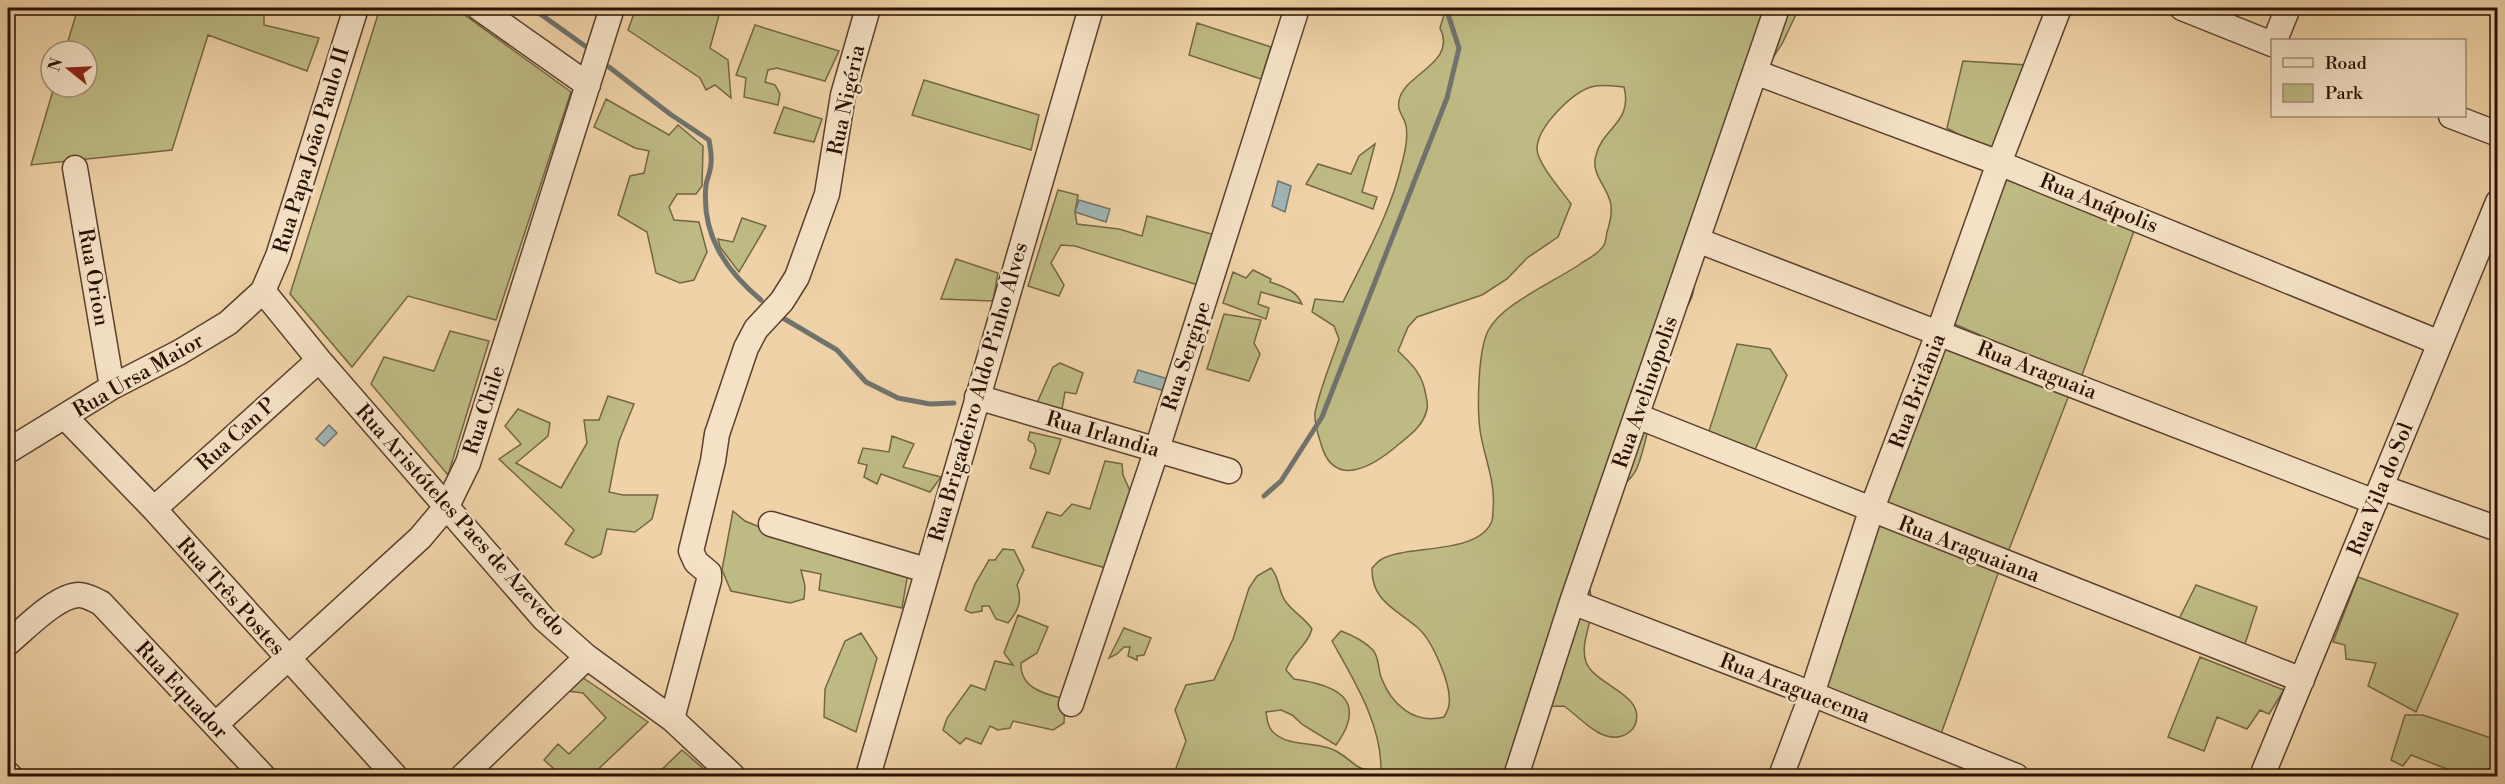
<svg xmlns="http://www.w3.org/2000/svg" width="2505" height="784" font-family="'Libre Bodoni',serif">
	<rect width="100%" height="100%" fill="#efd2a7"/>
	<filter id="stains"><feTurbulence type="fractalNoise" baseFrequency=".00333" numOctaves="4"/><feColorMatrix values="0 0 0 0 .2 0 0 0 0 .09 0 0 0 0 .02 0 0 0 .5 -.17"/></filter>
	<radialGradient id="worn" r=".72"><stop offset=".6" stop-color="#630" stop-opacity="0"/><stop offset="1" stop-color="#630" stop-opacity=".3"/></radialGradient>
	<path fill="#beba83" stroke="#746644" stroke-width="1.5" d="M78 8H264V25L319 38 307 71 208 35 172 150 31 165 54 87H87V51H65Z
		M380 8H455L571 92 496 320 408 296 352 367 290 294Z
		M636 8H721L710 48 728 60 731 98 715 85 706 90 700 78 628 30Z
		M1446 8H1799L1782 44 1752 89 1690 268C1704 302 1677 313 1664 339 1660 347 1660 361 1658 370 1652 402 1649 437 1637 468 1632 481 1619 487 1611 498 1606 506 1590 558 1589 567 1587 581 1592 595 1592 608 1591 626 1580 644 1586 662 1595 686 1647 694 1635 725 1633 730 1627 735 1622 736 1600 743 1580 717 1564 706 1555 707 1543 705 1536 709 1513 719 1513 755 1510 776H1173L1186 741 1175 710 1186 685 1214 680 1233 639 1249 588 1257 576 1271 568C1281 580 1277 590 1286 602 1294 613 1305 618 1312 629 1307 647 1292 652 1286 670L1294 679C1336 685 1369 699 1336 745L1303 725 1292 715 1281 710 1266 712C1267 719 1268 728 1274 733 1291 748 1318 741 1336 751 1358 763 1351 770 1381 771 1382 725 1354 680 1332 641L1341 631C1352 635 1365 642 1373 650 1379 657 1378 668 1381 677 1391 704 1414 725 1444 717 1446 713 1449 709 1449 704 1452 685 1432 640 1418 628 1396 609 1371 601 1372 568 1375 565 1378 561 1382 559 1405 545 1476 555 1491 523 1493 520 1493 514 1493 510 1496 481 1484 458 1480 430 1477 407 1478 351 1488 331 1502 303 1557 281 1583 262 1590 258 1600 252 1604 245 1606 242 1606 236 1607 232 1610 223 1612 214 1611 205 1608 186 1590 175 1596 155 1603 127 1633 123 1624 87 1613 86 1602 84 1591 87 1572 93 1537 127 1537 149 1537 163 1563 192 1571 204L1558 237 1527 258 1507 279 1482 295 1417 317 1408 327 1398 351C1413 365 1423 375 1426 396 1427 400 1428 405 1427 409 1424 425 1410 435 1399 444 1375 465 1334 491 1321 444 1318 434 1314 423 1315 413 1320 388 1331 363 1339 339L1334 326 1312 312 1315 299 1343 302C1365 257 1391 212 1402 163 1405 152 1409 133 1405 122 1401 113 1396 108 1400 97 1408 73 1457 62 1440 28Z
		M1197 23 1271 47 1261 79 1189 55Z
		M755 25 839 51 825 81 777 68 768 70 765 82 775 85 780 94 778 105 744 97 746 78 736 75Z
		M1963 61 2027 65 1992 154 1947 128Z
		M924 80 1039 115 1031 150 912 115Z
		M606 99 669 135 678 125 703 146 702 186 696 194H677L669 207 674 220 699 222 707 252 694 280 680 283 656 273 647 232 618 215 630 176 644 173 649 151 635 148 594 127Z
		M784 107 822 119 814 142 774 133Z
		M1375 144 1362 192 1377 197 1373 209 1306 184 1318 164 1351 174 1359 156Z
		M2007 178 2134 231 2081 378 1952 323Z
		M1058 190 1078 195 1075 212 1077 224 1119 229 1142 236 1147 216 1215 235 1201 286 1075 246 1061 245 1051 263 1064 285 1059 296 1028 286Z
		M742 218 766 226 739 272 720 247 718 239 733 242Z
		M956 259 998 273 993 301 941 299Z
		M1253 270 1271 279 1270 282C1284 287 1296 290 1302 304L1261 292 1258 304 1269 308 1266 319 1223 303 1233 272 1246 278Z
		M1224 314 1261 320 1254 343 1260 354 1249 381 1207 369Z
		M450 331 489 341 448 475 371 384 384 357 434 371Z
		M1944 343 2071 390 2006 557 1883 508Z
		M1737 344 1770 349 1787 375 1755 450 1708 434Z
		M1060 363 1083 373 1076 394 1065 392 1062 409 1037 403 1053 367Z
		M608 396 634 404 619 441 609 492 623 495H658L652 519 635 532 607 529 601 554 593 558 565 544 574 530 499 459 521 444 505 426 518 409 550 423 548 436 516 463 561 488 587 443 584 420H599Z
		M1030 432 1061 439 1049 474 1030 468 1036 451 1034 444 1028 440Z
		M892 436 914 444 903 467 941 477 930 492 881 474 877 484 864 477 867 465 858 463 863 448 889 452Z
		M1105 461 1122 464 1123 475 1135 502 1109 569 1032 547 1047 512 1061 516 1072 504 1090 509Z
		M733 511 745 521 762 528 908 573 902 608 819 590 821 574 801 570 805 586 804 599 790 603 731 591 722 570Z
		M1879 521 2000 568 1941 734 1822 689Z
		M1003 549 1014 550 1024 570 1017 585C1023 601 1018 611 1008 623L996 619 989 606H982V611L971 613 965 610 975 584 989 560H995Z
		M2358 577 2458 614 2416 712 2368 686 2376 663 2346 659 2345 645 2333 642Z
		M2196 585 2257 607 2244 647 2178 621Z
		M1018 615 1048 627 1037 653 1021 663C1020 688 1044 694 1065 699L1064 723 1053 730 1013 721 1010 728 998 730 990 726 981 744 966 738 960 744 943 730 947 718 971 685 985 690 995 661 1013 665 1004 653Z
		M1124 628 1151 638 1144 655 1137 656V660L1128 656 1130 647H1124L1117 654 1109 658Z
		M861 633 877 658 856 732 824 717 825 689 845 641Z
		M2200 657 2284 690 2269 714 2260 710 2247 729 2217 717 2204 751 2168 737Z
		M579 675 648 722 591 776H562L544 760 558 744 569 754 606 718 583 693 567 691Z
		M2405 715H2423L2497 740V776H2465L2411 755 2403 766 2391 760Z
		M682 750 712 776H655Z"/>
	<path fill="#9fb5b3" stroke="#70736d" stroke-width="1.5" d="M1278 181 1291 186 1285 212 1272 206Z
		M1079 200 1110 209 1106 222 1075 212Z
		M1138 370 1168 379 1165 391 1134 382Z
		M329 425 337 433 324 446 316 439Z"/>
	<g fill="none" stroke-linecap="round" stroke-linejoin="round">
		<path stroke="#70736d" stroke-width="5" d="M532 8 585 46
			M609 67 670 114 709 140C710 147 712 156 711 163 711 171 707 178 706 185 701 234 725 270 761 300
			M783 318 837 350 866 382 898 398 930 404 954 403
			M1264 496 1281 481 1322 417 1447 98 1459 48 1446 8"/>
		<g stroke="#5a412e" stroke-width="27">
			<path id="minor" d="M479 8 588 85
				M2182 8 2272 44
				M2275 40 2288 8
				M1755 72 1999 163 2440 343
				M2451 116 2498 134
				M75 168 112 387
				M1697 240 2375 502
				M263 291 319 360 544 619 587 657 672 719 733 776
				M977 397 1229 471
				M1637 416 2302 680
				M65 417 154 509 395 776
				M8 451 112 387 180 352 228 323 263 291 278 256 356 8
				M2381 487 2498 529
				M154 509 319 360
				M771 524 926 570
				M1572 602 1812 694 2016 776
				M8 643C24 630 57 595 79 595 87 595 94 600 101 603L263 776
				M1071 704 1157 449 1297 8
				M672 719 709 580V573L696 562 691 551 713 461 717 434 746 348 756 329 782 301 797 277 827 194 843 95 868 8
				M215 725 420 538 447 506 468 463 612 8
				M8 774 10 776
				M463 776 587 657
				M868 776 1091 8
				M1516 776 1572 602 1777 8
				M1781 776 1812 694 1871 511 1939 331 1999 163 2059 8
				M2262 776 2498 202"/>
		</g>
		<use href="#minor" stroke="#f5e2c6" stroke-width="24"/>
	</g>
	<g text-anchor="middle" stroke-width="5" stroke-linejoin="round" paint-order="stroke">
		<g font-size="21" fill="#291105" stroke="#f5e2c6">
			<text transform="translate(846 100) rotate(-78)" y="7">Rua Nigéria</text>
			<text transform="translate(311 150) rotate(-73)" y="7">Rua Papa João Paulo II</text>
			<text transform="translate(2099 203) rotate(22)" y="7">Rua Anápolis</text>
			<text transform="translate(94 277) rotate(80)" y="7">Rua Orion</text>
			<text transform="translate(1186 356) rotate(-72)" y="7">Rua Sergipe</text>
			<text transform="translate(2037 370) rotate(21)" y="7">Rua Araguaia</text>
			<text transform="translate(138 375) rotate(-30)" y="7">Rua Ursa Maior</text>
			<text transform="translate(1917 391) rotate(-69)" y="7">Rua Britânia</text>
			<text transform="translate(978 392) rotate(-74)" y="7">Rua Brigadeiro Aldo Pinho Alves</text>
			<text transform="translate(1645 392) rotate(-71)" y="7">Rua Avelinópolis</text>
			<text transform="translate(484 410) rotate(-72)" y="7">Rua Chile</text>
			<text transform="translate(236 434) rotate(-42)" y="7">Rua Can P</text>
			<text transform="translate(1103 434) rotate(16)" y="7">Rua Irlandia</text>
			<text transform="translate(2380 489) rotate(-68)" y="7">Rua Vila do Sol</text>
			<text transform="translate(461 520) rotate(48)" y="7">Rua Aristóteles Paes de Azevedo</text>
			<text transform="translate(1969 549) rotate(21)" y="7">Rua Araguaiana</text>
			<text transform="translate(231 596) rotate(48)" y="7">Rua Três Postes</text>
			<text transform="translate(1795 688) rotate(21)" y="7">Rua Araguacema</text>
			<text transform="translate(182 690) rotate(47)" y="7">Rua Equador</text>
		</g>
	</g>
	<rect width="2505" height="784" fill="none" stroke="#efd2a7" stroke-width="30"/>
	<rect x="9" y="9" width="2487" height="766" fill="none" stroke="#291105" stroke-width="3"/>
	<rect x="15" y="15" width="2475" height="754" fill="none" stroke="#291105" stroke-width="1.5"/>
	<rect x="2271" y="39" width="195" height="78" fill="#f5e2c6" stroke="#a38e79" stroke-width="1.5"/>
	<rect x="2283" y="58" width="30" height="9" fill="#f5e2c6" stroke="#a38e79" stroke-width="1.5"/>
	<text x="2325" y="69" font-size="18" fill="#291105">Road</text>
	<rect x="2283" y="84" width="30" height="18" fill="#beba83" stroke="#a38e79" stroke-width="1.5"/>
	<text x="2325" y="99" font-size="18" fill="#291105">Park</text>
	<g transform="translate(69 69) rotate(288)"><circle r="28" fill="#f5e2c6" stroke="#a38e79" stroke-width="1.5"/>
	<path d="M0-4.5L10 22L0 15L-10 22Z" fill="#8f2418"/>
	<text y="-9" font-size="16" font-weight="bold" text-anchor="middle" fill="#291105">N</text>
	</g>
	<rect width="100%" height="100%" filter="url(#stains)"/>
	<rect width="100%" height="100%" fill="url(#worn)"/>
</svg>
